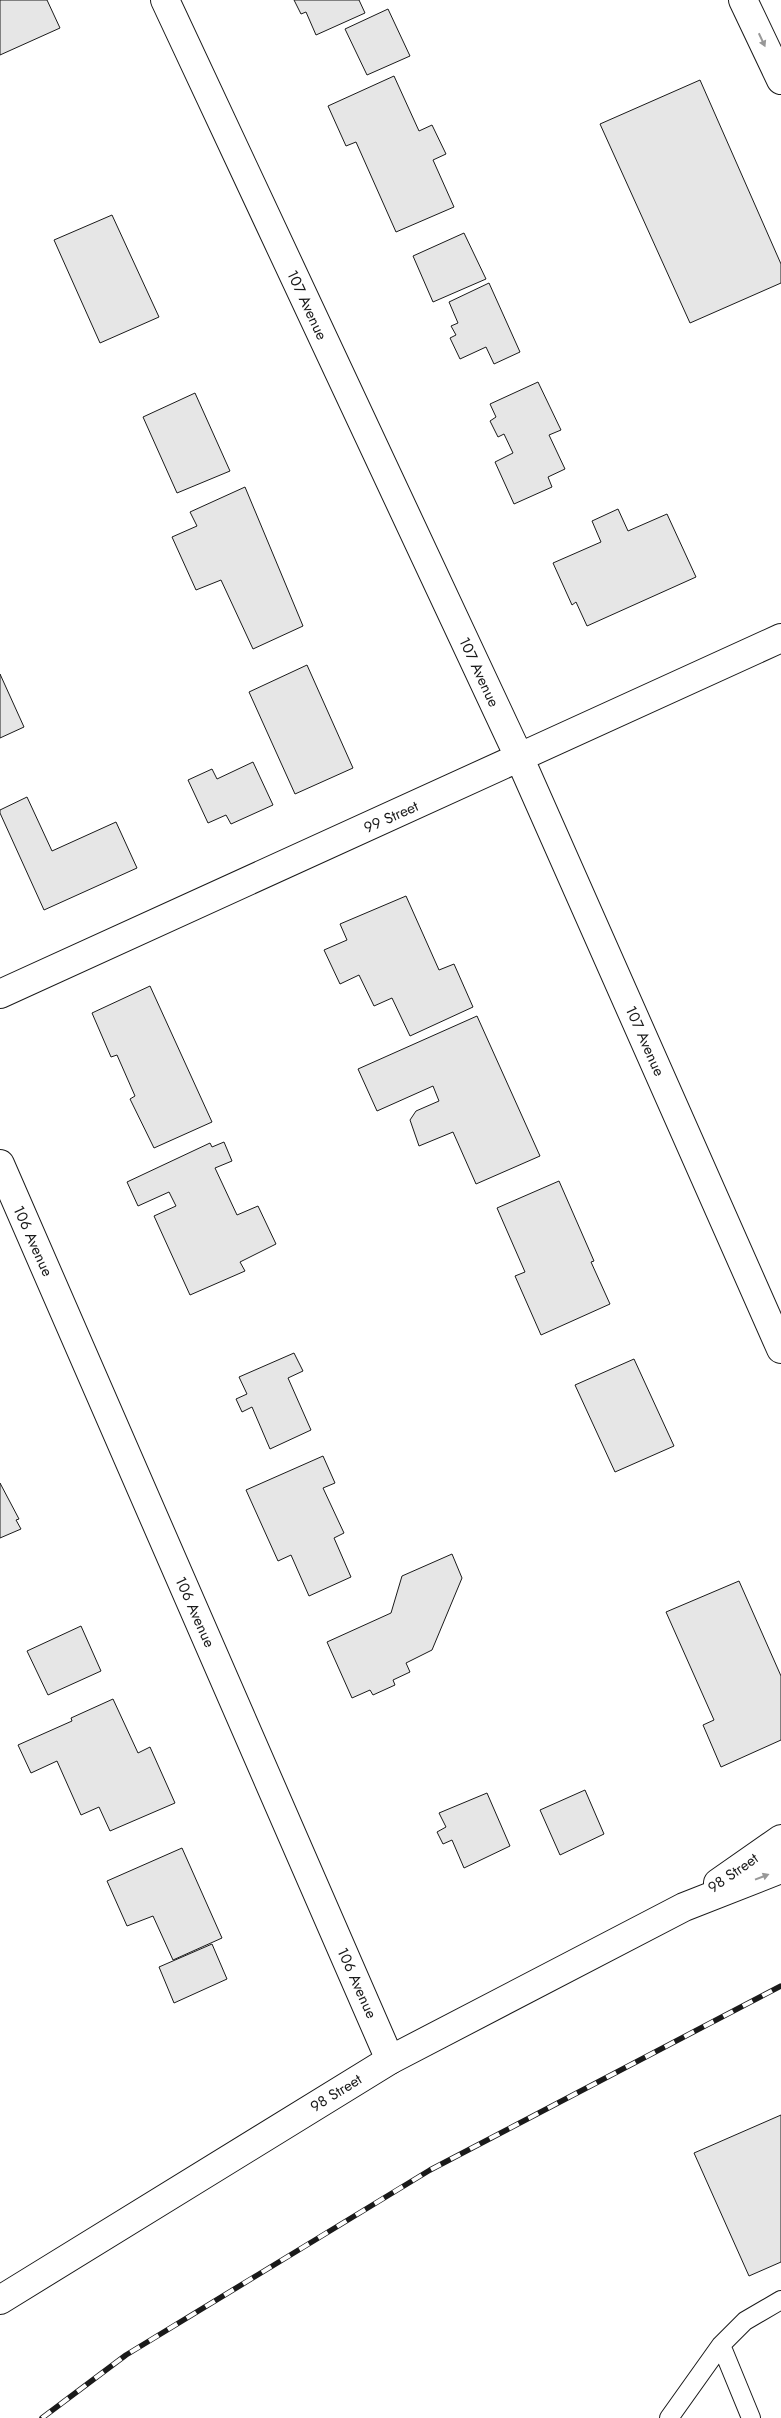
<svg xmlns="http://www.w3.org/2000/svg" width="781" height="2418" font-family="Jost,sans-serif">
	<rect width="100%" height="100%" fill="#fff"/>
	<path fill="#e6e6e6" stroke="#1a1a1a" d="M0 0H47L60 28 0 55Z
		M294 0H359L365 13 316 35 306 12 301 14Z
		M388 9 410 56 367 75 345 29Z
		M394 76 419 131 432 125 446 154 433 160 454 207 396 232 356 142 346 146 328 106Z
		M700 80 781 264V283L690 323 600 124Z
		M112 215 159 317 100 343 54 240Z
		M464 233 486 279 433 302 413 256Z
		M489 283 520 352 494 364 486 347 460 359 450 338 456 335 451 326 458 323 449 302Z
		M538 382 561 430 549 435 565 469 548 477 552 487 514 504 495 462 513 453 504 434 498 437 490 421 496 417 490 404Z
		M195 393 230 471 177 493 143 417Z
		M245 487 303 626 253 649 221 580 196 590 172 537 197 526 190 512Z
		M618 509 628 531 667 514 696 577 587 626 576 602 572 605 553 563 601 542 592 521Z
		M307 665 353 768 295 794 249 692Z
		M0 674 24 727 0 738Z
		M253 762 273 805 231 824 226 815 208 823 188 780 212 769 217 779Z
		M27 797 52 851 116 822 137 868 44 910 0 813V810Z
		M406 896 439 970 454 964 473 1007 410 1036 392 998 374 1006 359 975 340 984 324 950 347 940 340 924Z
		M150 986 212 1122 154 1148 130 1099 135 1096 117 1055 111 1057 92 1013Z
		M477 1016 540 1156 476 1184 453 1132 419 1146 410 1120 416 1111 439 1101 433 1086 377 1111 358 1069Z
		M224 1142 232 1161 215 1168 237 1215 258 1206 276 1244 240 1262 245 1271 190 1295 154 1216 176 1206 169 1192 138 1206 127 1182 210 1143 212 1147Z
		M559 1181 594 1261 591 1262 610 1304 541 1335 515 1276 525 1272 497 1208Z
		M294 1353 303 1371 288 1378 311 1430 270 1449 252 1407 242 1412 236 1399 247 1394 239 1377Z
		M634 1359 674 1446 615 1472 575 1385Z
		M323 1456 335 1483 323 1488 344 1533 334 1538 351 1577 309 1596 291 1555 278 1561 246 1490Z
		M0 1483 19 1519 16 1520 21 1529 0 1538Z
		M452 1554 462 1578 432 1650 406 1663 410 1672 393 1680 395 1685 373 1695 370 1690 352 1698 327 1642 391 1613 402 1576Z
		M739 1581 781 1676V1740L721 1767 703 1725 714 1720 666 1612Z
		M81 1626 101 1671 48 1695 27 1651Z
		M113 1699 138 1753 150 1747 175 1803 110 1831 99 1807 81 1815 57 1761 31 1773 18 1745 72 1721 71 1718Z
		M585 1790 604 1834 560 1855 540 1810Z
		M487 1793 510 1846 464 1868 452 1840 443 1844 437 1832 446 1827 439 1813Z
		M182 1848 222 1938 173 1960 153 1916 127 1926 107 1881Z
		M212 1944 227 1979 174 2003 159 1967Z
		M781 2115V2262L749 2276 694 2153Z"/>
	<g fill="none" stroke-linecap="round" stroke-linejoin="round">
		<g stroke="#1a1a1a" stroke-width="20">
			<path id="service" d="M721 2345 751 2418
				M669 2418 721 2345 745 2321 781 2300"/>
		</g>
		<g stroke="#1a1a1a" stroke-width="30">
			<path id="minor" d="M165 0 520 759 781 1349
				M0 994 781 638
				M0 1164 390 2060"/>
		</g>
		<g stroke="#1a1a1a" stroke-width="30">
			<path id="tertiary" d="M743 0 781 80"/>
		</g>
		<g stroke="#1a1a1a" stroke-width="30">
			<path id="secondary" d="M718 1883 781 1839
				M0 2300 390 2060 684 1907 781 1869"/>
		</g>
		<use href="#service" stroke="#fff" stroke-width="18"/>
		<use href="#minor" stroke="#fff" stroke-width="28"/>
		<use href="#tertiary" stroke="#fff" stroke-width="28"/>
		<use href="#secondary" stroke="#fff" stroke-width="28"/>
		<g stroke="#1a1a1a" stroke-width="5.5">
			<path id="rail" d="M42 2418 126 2355 430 2170 781 1986"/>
		</g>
		<use href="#rail" stroke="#fff" stroke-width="4" stroke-dasharray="11" stroke-linecap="butt"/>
	</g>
	<defs><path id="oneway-solid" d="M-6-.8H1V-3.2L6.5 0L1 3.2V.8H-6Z" transform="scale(1.25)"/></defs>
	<g fill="#989898">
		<use href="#oneway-solid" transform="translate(762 40) rotate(65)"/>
		<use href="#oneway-solid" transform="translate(762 1877) rotate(-21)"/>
	</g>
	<g text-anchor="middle" stroke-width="4" stroke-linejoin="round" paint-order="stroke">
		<g font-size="15" fill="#1a1a1a" stroke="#fff">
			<text transform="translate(307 305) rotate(65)" y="5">107 Avenue</text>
			<text transform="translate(479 672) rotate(65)" y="5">107 Avenue</text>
			<text transform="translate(391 817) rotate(-24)" y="5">99 Street</text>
			<text transform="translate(645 1041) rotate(66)" y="5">107 Avenue</text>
			<text transform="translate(33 1241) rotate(66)" y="5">106 Avenue</text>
			<text transform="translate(195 1612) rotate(66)" y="5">106 Avenue</text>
			<text transform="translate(733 1873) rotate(-35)" y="5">98 Street</text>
			<text transform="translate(357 1983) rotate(66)" y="5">106 Avenue</text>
			<text transform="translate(336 2093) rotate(-32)" y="5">98 Street</text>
		</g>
	</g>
</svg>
